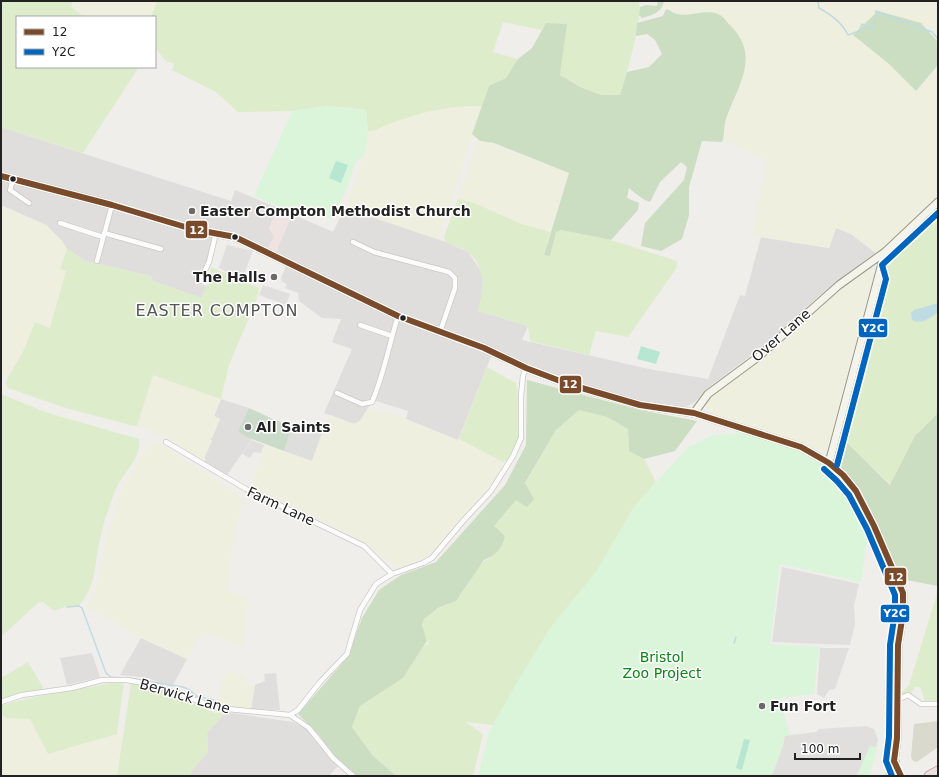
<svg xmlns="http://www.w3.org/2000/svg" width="939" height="777" font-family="'DejaVu Sans',sans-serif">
	<rect width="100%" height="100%" fill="#f0eeeb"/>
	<path fill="#dfdedc" d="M1 127 231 201 235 190 278 208 269 228 274 237 268 248 241 235 214 228 207 262 197 283 207 286 201 298 153 281 151 276 85 261 67 249 62 241 46 225 3 206 1 209Z
		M345 208 446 242 468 252 481 271 484 288 478 311 528 326 522 340 649 369 708 379 740 295 745 296 761 237 829 248 836 228 851 234 876 253 820 295 758 350 709 387 695 402 684 408 636 401 524 364 494 349 458 440 406 419 408 411 373 400 360 421 354 424 324 413 352 349 332 342 341 319 322 318 299 301 298 293 285 288 287 284 282 282 281 278 289 259 276 252 292 214 333 232Z
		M221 399 249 408 238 431 252 439 227 475 204 463V458L212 441 209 439 212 438 220 419 214 416Z
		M141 638 187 659 172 687 148 678 120 675Z
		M92 653 100 677 67 685 60 658Z
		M276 673 280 710 251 709 255 685 265 681 264 674Z
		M226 712 293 722 307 729 339 765 329 776H190L191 771 208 752 207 733Z"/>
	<path fill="#f1e3e1" d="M278 208 292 214 276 252 268 248 274 237 269 228Z"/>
	<path fill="#dededc" d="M292 426 322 433 312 461 284 451Z"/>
	<path fill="#d9d9cd" d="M938 721V747L917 762 913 761 911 757 914 724Z"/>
	<path fill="#efefdf" d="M74 1H157L151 17H84L71 7Z
		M664 1H938V42L921 23 878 11 889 64 916 91 938 65V198L920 211 900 234 895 235 876 253 851 234 837 228 840 216 829 248 761 237 753 234 756 207 766 164 765 160 723 140V130L727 116 737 94 747 60 713 13 678 14 663 6Z
		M466 105 482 106 472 134 453 199 438 239 345 208 364 156 368 131 373 130 413 115Z
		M478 139 569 173 550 232 519 223 474 203 458 199Z
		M3 206 46 225 62 241 67 249 60 269 66 271 50 328 35 323 23 352 9 375 1 374V209Z
		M870 269 873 274 826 452 711 415 706 407V400L750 367 856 275Z
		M153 375 221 399 214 416 220 419 212 438 209 439 212 441 204 458 206 459 204 463 171 440 137 426Z
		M369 409 403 416 406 419 474 447 503 462 497 477 479 503 434 553 424 561 412 566 396 567 357 538 251 487 264 445 312 461 330 415 354 424 360 421Z
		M155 440 241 497 242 504 232 549 228 589 230 592 235 594 248 596 243 647 204 632 187 659 141 638 86 607 95 590 108 532 122 489 148 446Z
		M226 671 246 676 244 684 255 685 251 709 215 703Z
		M1 713 6 718 30 719 48 754 122 733 117 776H1Z"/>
	<path fill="#ddeccb" d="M1 1H73L71 7 84 17H17V67H139L83 153 1 127Z
		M157 1H633L639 2C643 19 626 76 620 95H601L580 87 560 75 566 24 546 23 542 30 503 22 493 52 518 59 506 78 489 86 482 106C444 105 408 115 373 131H368L366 110 360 109 328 106 291 111 238 112 216 92 172 70 174 64 166 61 155 48V17H151Z
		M458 199 474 203 519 223 550 232 544 255H550L556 232 561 230 611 240 677 261 676 269 628 337 596 331 589 355 530 341 528 326 478 311C483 290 487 269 469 253 463 248 453 245 446 242L444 237Z
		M938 215V531L886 480 847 444 883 267 907 234Z
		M67 249 85 261 151 276 153 281 201 298 207 286 211 267 259 288 257 299 229 365 221 399 153 375 137 426H133L63 407 8 388 6 383 8 377 23 352 35 322 50 328 66 271 60 269Z
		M487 367 516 383 519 406 518 438 508 460 503 462 459 439Z
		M1 394 45 412 139 439C142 459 122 473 115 491 109 508 102 526 99 544 94 569 96 586 78 607L67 606 54 611 43 602 38 603 1 637Z
		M579 410 607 417 628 429 629 451 644 459 656 482 634 507 596 572 551 627 493 725 466 722 483 734 473 776H396L373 756 352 727 360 706 403 678 425 645H429C427 639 421 628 423 622 428 608 447 608 456 600 468 589 476 563 490 558L494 526 516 500 556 430Z
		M938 582V701L925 703 921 688 916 686 909 696 903 700 901 693 909 685 936 597Z
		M28 662 43 687 42 690 19 693 1 700V678Z
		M124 682 117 734 48 754 30 719 6 718 1 713V706L3 705C26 698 49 694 73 690 92 687 104 683 124 682Z
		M131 683 153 687 215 713 226 712 207 733 208 752 191 771 190 776H117Z"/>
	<path fill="#cbdec1" d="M658 1H664C662 13 652 15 642 18L639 15 640 7 646 5 657 6Z
		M666 9C670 10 673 13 677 14 690 17 708 8 720 15 724 17 727 23 731 26 760 56 739 84 727 116 723 125 725 136 722 142L702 141 689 187V215L682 239 661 251 641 246 645 223 684 180 687 167 681 162 660 182 650 202C643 200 635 193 629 188L627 198 639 203 638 210 611 240 561 230 556 232 550 256 544 255 569 173 494 143 480 141 472 134 489 86 506 78 518 59 532 48 546 23 567 24 560 75 580 87 601 95H620L627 72 649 67 662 54 655 40 647 34 636 36 637 23 663 16Z
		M878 11 921 23 938 42V65L916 91 889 64 853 35Z
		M527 380 640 410 697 421 675 451 644 459 629 451 628 429 607 417 579 410 556 430 525 483 534 499 527 507 516 500 494 526 505 536C502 549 496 555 484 560L456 601 438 608 424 619 422 625 427 641 403 678 360 706 352 727 373 756 396 776H358L336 758 318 734 298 714 347 658 362 618 379 590 401 575 436 562 505 485 526 445Z
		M848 400 854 404 847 443 890 485 915 436 938 413V586L901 579 854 483 833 461Z"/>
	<path fill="#cadbca" d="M249 408 273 419 292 426 284 451 247 437 238 431Z"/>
	<path fill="#daf5da" d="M328 106 366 110 368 131 364 156 356 162 346 191 331 219 304 208 300 215 254 196 292 111Z
		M746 433 800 450 827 466 844 481 869 524 861 582 780 564 770 644 819 647 814 694 780 698 790 735 816 732 819 729 832 728 866 726 874 729C882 740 873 765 869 776H478L489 732 517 682 551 627 596 572 634 507 687 448 712 435Z"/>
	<path fill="#b7e6d2" d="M336 161 348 165 341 183 329 178Z
		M641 346 660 352 656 364 637 359Z
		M744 739 750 740 742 770 736 768Z"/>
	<path fill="#e0dfde" d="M227 245 253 251 242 279 219 268Z
		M263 285 290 294 286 305 259 295Z
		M252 440 264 445 261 453 254 452 250 458 242 454Z
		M782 567 859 584 854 605 855 624 850 645 772 642Z
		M820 648H849L835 689 829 690 824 698 817 694Z
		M866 726 874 729 878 740 876 747 870 746 857 775 772 776 783 746 785 736 816 732 819 729Z"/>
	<path fill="#bfdbe3" d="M938 303V312C930 318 922 325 912 320L911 313 914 310Z"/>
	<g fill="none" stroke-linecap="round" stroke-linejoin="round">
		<path stroke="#bfdbe3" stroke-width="1.5" d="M818 1 819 8C830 14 843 24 848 35L859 31 862 24 871 29 875 21 876 11 932 32 938 39
			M67 607 79 606 82 608 106 673 111 677 125 678
			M734 643 736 637
			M129 678 183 687 190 690 196 696 214 700"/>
		<g stroke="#c9c8c7" stroke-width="6">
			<path id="street" d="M13 179 10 190 29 203
				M60 223 103 237
				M104 233 161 249
				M353 242 374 252 449 272 455 278V288L440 332
				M97 261 112 205
				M200 281 209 262 216 233
				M360 325 392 336
				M337 393 362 404 372 402C384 374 389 345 398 316
				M166 442 246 489 364 546 392 574
				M897 700 908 695 921 704H938
				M1 702 22 695 72 688 102 680H127L154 685 218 708 290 715 298 710 320 682 347 654 360 610 376 584 392 574 423 563 432 558 463 521 491 491 513 456 521 438V396L523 376 526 368
				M290 715 309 728 333 758 353 776"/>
		</g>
		<g stroke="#999a82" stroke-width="9">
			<path id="secondary" d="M1 176 112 205 192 229 235 237 398 316 484 348 526 368 568 384 640 405 694 413 801 447 829 463 843 475 856 491 874 526 903 593V613L898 645 897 738 894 761 890 776
				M694 413 708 394 758 357 839 285 885 252 938 202
				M829 463 885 252
				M895 761 896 768 901 776"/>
		</g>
		<g stroke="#c5a2ac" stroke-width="11">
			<path id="highway" d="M929 776 938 771"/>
		</g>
		<use href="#street" stroke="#fdfcfc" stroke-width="4.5"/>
		<use href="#secondary" stroke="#f4f4ed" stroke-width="7"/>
		<use href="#highway" stroke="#ece0e2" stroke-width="9"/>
		<g stroke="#fff" stroke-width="9">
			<path id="bus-1" d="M1 176 112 205 192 229 235 237 398 316 484 348 526 368 568 384 640 405 694 413 801 447 829 463 843 475 856 491 874 526 903 593V613L898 645 897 738 894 761 901 776"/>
		</g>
		<g stroke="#fff" stroke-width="9">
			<path id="bus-2" d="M837 465 886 279 882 265 938 213
				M824 469 837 481 849 495 867 529 895 595V612L890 645 889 737 886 761 892 776"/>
		</g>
		<use href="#bus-1" stroke="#7a4b2a" stroke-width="6"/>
		<use href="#bus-2" stroke="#0065bd" stroke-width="6"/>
	</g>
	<g fill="#222" stroke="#fff" stroke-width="1.5">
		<circle cx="13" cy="179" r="3.5"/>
		<circle cx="235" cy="237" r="3.5"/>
		<circle cx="403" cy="318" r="3.5"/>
	</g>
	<g fill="#6a6968" stroke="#fff" stroke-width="1.5">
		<circle cx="192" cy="211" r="4"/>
		<circle cx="274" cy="277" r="4"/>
		<circle cx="248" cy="427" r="4"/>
		<circle cx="762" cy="706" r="4"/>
	</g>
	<g text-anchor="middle" stroke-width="3" stroke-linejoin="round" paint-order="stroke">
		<g font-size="14" font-weight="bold" fill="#222" stroke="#fff" text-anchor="start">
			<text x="200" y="216">Easter Compton Methodist Church</text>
			<text x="266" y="282" text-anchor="end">The Halls</text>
			<text x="256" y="432">All Saints</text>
			<text x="770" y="711">Fun Fort</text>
		</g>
		<g font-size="14" fill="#222" stroke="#fff">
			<text transform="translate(781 335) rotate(-41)" y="5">Over Lane</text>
			<text transform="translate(281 506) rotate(25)" y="5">Farm Lane</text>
			<text transform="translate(185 696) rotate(16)" y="5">Berwick Lane</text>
		</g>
		<g font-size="14" fill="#0c8416" stroke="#fff">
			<text x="662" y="662">Bristol<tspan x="662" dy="16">Zoo Project</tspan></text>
		</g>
		<g font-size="16" letter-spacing="1" fill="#555" stroke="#fff">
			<text x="217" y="316">EASTER COMPTON</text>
		</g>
	</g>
	<g stroke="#fff" stroke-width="1.5">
		<rect x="185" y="220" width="23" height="19" rx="4" fill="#7a4b2a"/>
		<rect x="858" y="318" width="30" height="20" rx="4" fill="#0065bd"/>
		<rect x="559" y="375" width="23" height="19" rx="4" fill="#7a4b2a"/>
		<rect x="884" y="567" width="23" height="19" rx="4" fill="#7a4b2a"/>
		<rect x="880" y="604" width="30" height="19" rx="4" fill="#0065bd"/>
	</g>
	<g font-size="11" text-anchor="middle" font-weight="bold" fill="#fff">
		<text x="197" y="234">12</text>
		<text x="873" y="332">Y2C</text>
		<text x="570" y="388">12</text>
		<text x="896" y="581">12</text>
		<text x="895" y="617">Y2C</text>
	</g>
	<rect width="939" height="777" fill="none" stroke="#222222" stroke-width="4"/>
	<rect x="16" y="16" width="140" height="52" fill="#ffffff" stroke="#a7a7a7"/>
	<rect x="24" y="29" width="20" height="6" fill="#7a4b2a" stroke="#a7a7a7"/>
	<text x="52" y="36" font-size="12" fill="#222222">12</text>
	<rect x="24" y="49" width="20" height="6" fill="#0065bd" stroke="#a7a7a7"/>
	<text x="52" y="56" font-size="12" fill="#222222">Y2C</text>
	<path d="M795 753v6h65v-6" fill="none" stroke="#222222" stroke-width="2"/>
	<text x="801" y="753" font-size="12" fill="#222222" stroke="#ffffff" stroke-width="3" paint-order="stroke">100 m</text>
</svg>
